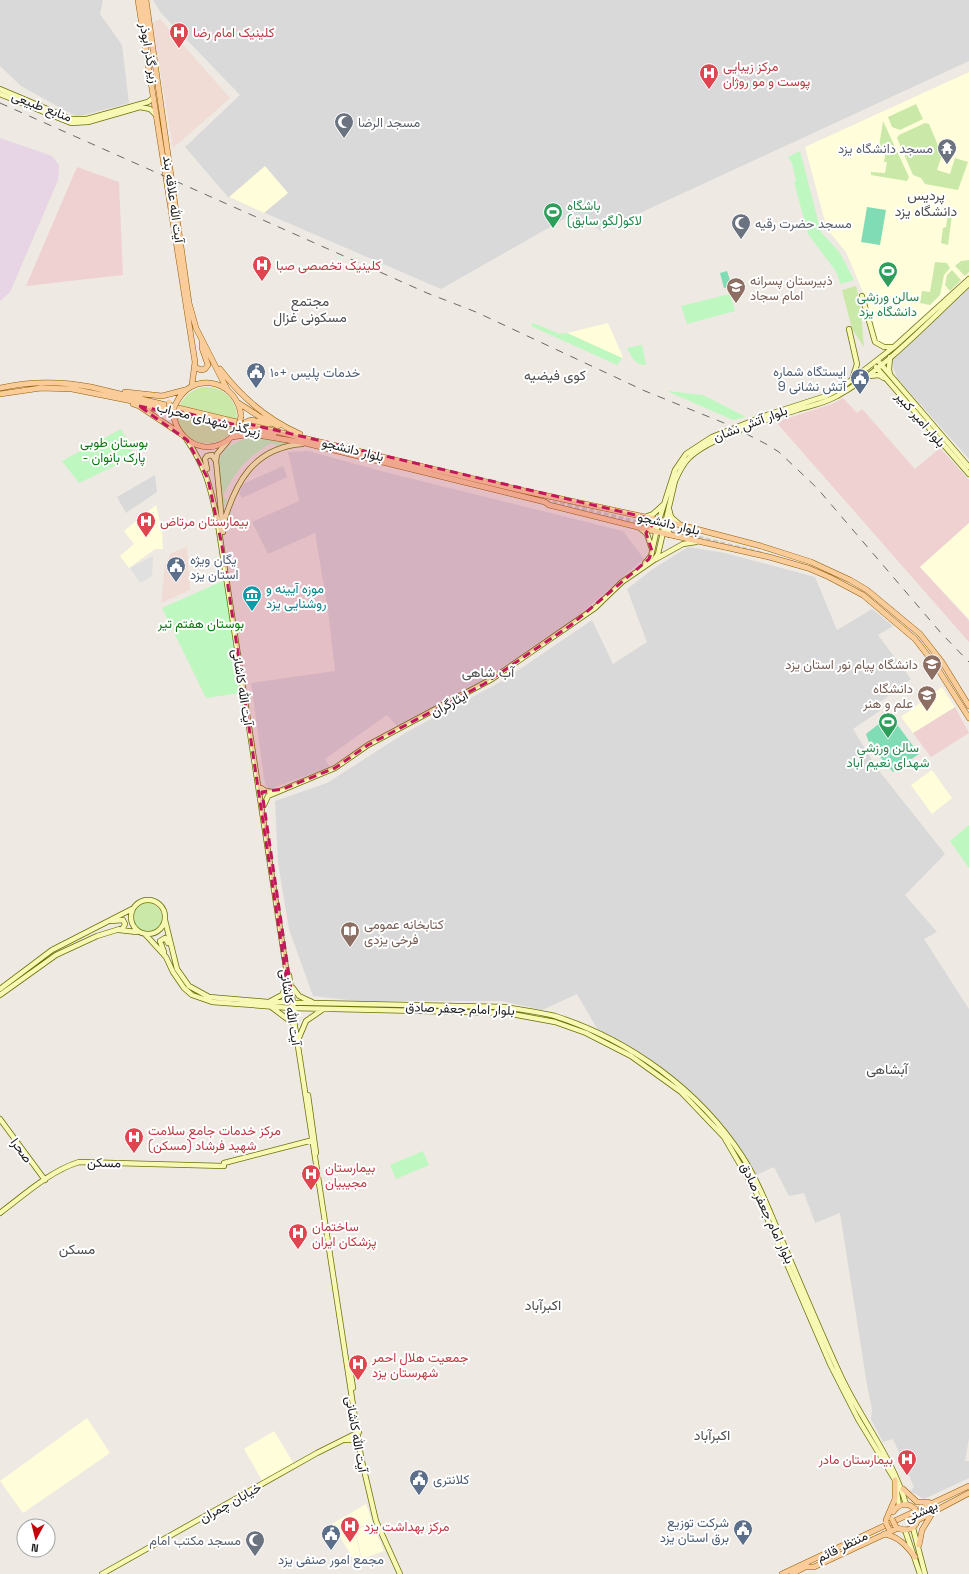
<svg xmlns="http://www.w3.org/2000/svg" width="969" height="1574" font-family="'Space Grotesk',Vazirmatn,sans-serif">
	<rect width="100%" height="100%" fill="#eee9e2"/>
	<path fill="#dad9d9" d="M0 0H103L100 14 122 45 129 103 77 117 21 86 0 66Z
		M153 0H969V61L601 231 573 214 441 289 228 197 185 147 240 95 161 13Z
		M969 288V459L897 378 891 361Z
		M308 451 385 472 623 531 644 559 572 621 536 644 491 677 440 706 397 726 387 715 325 759 330 767 270 789 266 786 264 778 251 683 335 671 328 611 315 533 268 554 252 522 299 501 288 452Z
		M283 466 287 477 242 498 239 493 243 484Z
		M155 475 157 492 126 513 117 497Z
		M688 547 725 553 815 577 837 630 872 609 893 626 878 635 911 679 879 703 881 710 853 729 876 767 945 854 905 895 937 932 924 939 969 1009V1438L965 1461H969V1478L924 1499 910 1491 914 1487 893 1439 883 1442 871 1419 872 1409 867 1385 840 1213 815 1223 804 1193 789 1196 774 1167 756 1175 724 1126 688 1089 643 1055 599 1032 577 994 542 1010 502 1001H357L313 996 289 929 278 863 275 801 327 783 405 733 504 680 592 620 613 664 647 642 627 589 653 569Z"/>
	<path fill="#efd1d1" d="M77 167 119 182 123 275 26 286Z
		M843 398 857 413 862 409 915 469 940 448 969 480V523L920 567 969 621V642L776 422 832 404Z
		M955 707 969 733 931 757 913 733Z"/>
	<path fill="#e7d4e4" d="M0 138 52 156 59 165 58 180 17 276 10 292 0 301Z"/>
	<path fill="#fffdda" d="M969 72V274L892 344 885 345 875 339 865 297 846 252 827 229 805 147Z
		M265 166 288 193 264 213 229 197Z
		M608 323 623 357 622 358 567 333Z
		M156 505 162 531 163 549H155L129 568 120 556 134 544 124 531Z
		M969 523V619L920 567Z
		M942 687 955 707 913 733 901 717Z
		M932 770 952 798 932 814 911 785Z
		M87 1418 110 1453 23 1513 0 1481Z
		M274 1431 294 1464 263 1482 244 1449Z
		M366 1504 373 1524 354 1528 361 1558 354 1560 332 1524Z
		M373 1525 384 1551 362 1559 355 1529Z"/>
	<path fill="#f0dbd5" d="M160 19 230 98 173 148 152 23Z
		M187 547 190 590 161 603 165 565 171 553Z"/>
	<path fill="#cae8a8" d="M916 104 923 119 900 130 892 127 888 117Z
		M883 121 909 177 907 181 871 175V172L885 173 887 162H884L885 155 878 154Z
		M925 123 929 124 942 155 937 170 950 174 955 158 968 162 958 190 925 184 921 178 913 175 897 138 899 135Z
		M949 207 953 208 948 245 941 243 943 228 946 227Z
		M969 260V272L965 276 955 266 961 261Z
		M935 262 947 263 950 268 944 275 940 295 930 305 920 303 922 291 930 292Z
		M952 270 961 280 950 291 945 285 947 275Z
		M856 286 860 303 864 347 852 329 842 290Z
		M203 387C223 386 237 399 237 419L180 405C185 395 191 390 203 387Z
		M178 413 235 426C221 456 174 444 178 413Z
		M132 918a15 15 0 1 1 30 0a15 15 0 1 1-30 0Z"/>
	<path fill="#bef8c0" d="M800 151 821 232 840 253 854 280 841 284 835 270 808 234 794 182 796 181 792 163 788 157Z
		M730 294 735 311 687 324 681 306Z
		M533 323 560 334 567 333 622 358 617 365 531 326Z
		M642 345 646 365C635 366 632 357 627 348Z
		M667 391 703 395 746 417 733 420Z
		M121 429 135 456 79 483 62 461Z
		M256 438 288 443 278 446 271 443C245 459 237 469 223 496L227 501 224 507 218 465C221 447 240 438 256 438Z
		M225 580 240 693 206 698 162 608Z
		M969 825V868L950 841Z
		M423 1151 429 1165 396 1179 390 1165Z"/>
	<path fill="#80dcb5" d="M867 207 886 210 880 245 861 242Z
		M727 271 732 286 724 288 720 273Z
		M890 715 919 754 893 772 870 745 866 734Z"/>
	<path fill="#e0e0e0" d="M153 556 152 576 140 583 130 568Z"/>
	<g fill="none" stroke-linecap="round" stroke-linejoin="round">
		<path stroke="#cecac4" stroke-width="5" stroke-dasharray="5 2.5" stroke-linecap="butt" d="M545 502 574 507 762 554"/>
		<g stroke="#6a7106" stroke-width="6">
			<path id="secondary" d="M0 89 71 119H87L148 102 153 98
				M0 94 71 123 88 122 140 107 150 109 156 115
				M862 296 875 342 884 347H894
				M849 329 857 364 852 380
				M890 357 889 369 890 375
				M879 362 969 467
				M876 367 969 474
				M869 376 879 375 884 378
				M187 440C206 468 210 486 217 518L361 1457 376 1521 400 1574
				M207 469 205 459 207 456 212 455 216 461
				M669 509 671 517 679 524
				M645 517 653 514 663 505
				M223 525C235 483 253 448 302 444
				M640 528 647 534 652 549
				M647 530 654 526 653 521 650 518
				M223 532 216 461 217 454 228 441
				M670 535 667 528 673 523
				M656 559 683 544 696 542
				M645 563 651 556 659 520 675 470 686 454 712 437 767 415 826 396 841 388 894 347 969 279
				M261 788 266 791 273 792
				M264 805 268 796 335 768 368 745 492 679 595 608 622 582 654 560 658 554 675 481C679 472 683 464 689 458 707 439 771 418 797 410 810 406 825 403 837 396 883 371 930 320 969 284
				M131 917a17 17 0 1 1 34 0a17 17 0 1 1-34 0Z
				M165 920 177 969 189 986 209 997 268 1002 505 1007C522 1010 539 1012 555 1016 630 1040 699 1090 742 1156 758 1181 769 1210 781 1238 800 1283 819 1328 839 1372 859 1417 892 1456 906 1504
				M119 930 137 932
				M145 934 166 957 173 972 184 988 192 995 212 1002 291 1008 506 1013 555 1022 586 1033 631 1056 681 1092 724 1137 755 1190 831 1366 858 1419 895 1480 899 1505
				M164 952 160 941 165 938 168 943
				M289 975 295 1017
				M293 988 299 996 312 1002
				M0 989 52 950 132 909
				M0 995 56 955 97 936 123 928 125 924 123 920 111 921
				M269 1002 282 995 287 985
				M270 1006 294 1024
				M298 1040 306 1021 322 1010
				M308 1095 316 1153
				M0 1119 45 1180
				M224 1163 313 1140
				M0 1213C24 1195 50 1171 79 1162L224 1166
				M350 1368 353 1388
				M346 1440H352L359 1444
				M913 1528 925 1574
				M905 1530 920 1574
				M102 1574 317 1453 359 1432"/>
		</g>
		<g stroke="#935c02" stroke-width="6">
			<path id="primary" d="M138 0 195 362 192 385
				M142 0 148 39
				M146 0 189 303 196 328 228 391
				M195 367 201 370 205 369 208 365 202 348V341
				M220 369C242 398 268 420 300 434
				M0 388C31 381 60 381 91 387L520 490 673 523 761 546 811 562 850 580 867 590 920 634 942 662 969 706
				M125 392 162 396 185 390
				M0 394 41 388 72 389 152 405 274 434
				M179 398C198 370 238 383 241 416
				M237 402 260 417 278 426
				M133 404 139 406 181 434
				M142 406 167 411
				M174 418C182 450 220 458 238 429
				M246 422 251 420 269 424
				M232 437 252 434 305 443 545 502 549 505 662 533 769 557 808 568 829 577 863 595 915 639 936 666 969 718
				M903 1489 917 1502H928
				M893 1512C899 1503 908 1502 915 1509
				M886 1520 895 1499V1480
				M918 1520 969 1493
				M896 1527C906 1533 917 1529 918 1517
				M884 1534C898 1536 907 1546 915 1557
				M919 1545 922 1530 933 1512
				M806 1567H814L898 1528
				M782 1574 969 1486
				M792 1574 807 1566"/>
		</g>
		<use href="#secondary" stroke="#f8f8b5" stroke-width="4.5"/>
		<use href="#primary" stroke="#facc9a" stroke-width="5"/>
		<path stroke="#6a6a6a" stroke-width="1" stroke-dasharray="8 8" stroke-linecap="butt" d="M0 103 427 293 476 312 645 391 729 425 766 444 779 452 817 488 941 633 969 662"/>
		<g stroke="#935c02" stroke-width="6" stroke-linecap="butt">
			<path id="primary-bridge" d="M169 409V402
				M174 418V407L179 398
				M244 428 246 422
				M238 429 241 416
				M921 1507 923 1513
				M915 1509 918 1515
				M892 1519 896 1527
				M886 1523 889 1529"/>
		</g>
		<use href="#primary-bridge" stroke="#facc9a" stroke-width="5"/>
	</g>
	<path fill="#c2185b" fill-opacity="0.2" stroke="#c2185b" stroke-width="3" stroke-dasharray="8 5" stroke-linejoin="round" d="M139 406 167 412 169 409 245 427V423L644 517 654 523 646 533 652 551 649 559 571 625 484 684 368 745 335 768 283 789 262 792 293 1003H290L222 546 208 479 187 440Z"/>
	<defs>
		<g id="hospital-pin" transform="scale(1)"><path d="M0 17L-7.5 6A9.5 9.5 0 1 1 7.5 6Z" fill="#e0444e" stroke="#fff"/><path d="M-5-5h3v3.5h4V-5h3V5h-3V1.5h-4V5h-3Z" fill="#fff"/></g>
		<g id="mosque-pin" transform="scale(1)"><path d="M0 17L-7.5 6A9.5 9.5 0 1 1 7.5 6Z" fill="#6b7280" stroke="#fff"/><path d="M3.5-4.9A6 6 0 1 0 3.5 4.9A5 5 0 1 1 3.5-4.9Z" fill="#fff"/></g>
		<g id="temple-pin" transform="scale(1)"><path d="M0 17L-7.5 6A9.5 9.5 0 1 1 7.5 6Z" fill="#6b7280" stroke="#fff"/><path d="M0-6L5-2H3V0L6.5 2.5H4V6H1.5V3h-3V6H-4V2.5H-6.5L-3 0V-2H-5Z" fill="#fff"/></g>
		<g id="stadium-pin" transform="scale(1)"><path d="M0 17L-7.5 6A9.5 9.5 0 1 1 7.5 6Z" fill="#2e9e5b" stroke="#fff"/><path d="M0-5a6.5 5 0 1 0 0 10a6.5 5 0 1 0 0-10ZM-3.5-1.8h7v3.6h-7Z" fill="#fff"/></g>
		<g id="university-pin" transform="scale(1)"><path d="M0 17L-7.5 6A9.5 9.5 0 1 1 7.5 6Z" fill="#8d6e63" stroke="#fff"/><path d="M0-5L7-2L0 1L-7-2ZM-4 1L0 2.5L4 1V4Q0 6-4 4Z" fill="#fff"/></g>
		<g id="civic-pin" transform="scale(1)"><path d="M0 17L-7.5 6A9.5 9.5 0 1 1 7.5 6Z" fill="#5c6f8a" stroke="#fff"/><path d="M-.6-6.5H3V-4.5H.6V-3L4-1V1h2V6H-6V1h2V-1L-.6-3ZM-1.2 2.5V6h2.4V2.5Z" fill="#fff"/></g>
		<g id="museum-pin" transform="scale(1)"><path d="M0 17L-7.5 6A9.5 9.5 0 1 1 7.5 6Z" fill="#0f9aa8" stroke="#fff"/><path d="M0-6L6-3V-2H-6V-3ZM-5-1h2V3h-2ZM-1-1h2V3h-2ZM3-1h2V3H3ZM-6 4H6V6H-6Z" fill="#fff"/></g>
		<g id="library-pin" transform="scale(1)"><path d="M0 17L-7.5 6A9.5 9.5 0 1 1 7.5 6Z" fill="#8d6e63" stroke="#fff"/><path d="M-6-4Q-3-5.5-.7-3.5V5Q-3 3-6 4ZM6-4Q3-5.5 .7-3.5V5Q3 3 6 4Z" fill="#fff"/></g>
	</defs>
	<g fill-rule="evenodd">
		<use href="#hospital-pin" x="179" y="32"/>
		<use href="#hospital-pin" x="709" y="73"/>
		<use href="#mosque-pin" x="344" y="122"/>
		<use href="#temple-pin" x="947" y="148"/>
		<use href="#stadium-pin" x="553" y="212"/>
		<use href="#mosque-pin" x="741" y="223"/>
		<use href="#hospital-pin" x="262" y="265"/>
		<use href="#stadium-pin" x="888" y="271"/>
		<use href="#university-pin" x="736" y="287"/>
		<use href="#civic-pin" x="256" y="372"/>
		<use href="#civic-pin" x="860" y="378"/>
		<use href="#hospital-pin" x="146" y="521"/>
		<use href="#civic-pin" x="176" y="566"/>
		<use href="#museum-pin" x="252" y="595"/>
		<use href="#university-pin" x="932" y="664"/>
		<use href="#university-pin" x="927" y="695"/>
		<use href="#stadium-pin" x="888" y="722"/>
		<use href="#library-pin" x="350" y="931"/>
		<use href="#hospital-pin" x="134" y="1137"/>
		<use href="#hospital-pin" x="311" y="1174"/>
		<use href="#hospital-pin" x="298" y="1233"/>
		<use href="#hospital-pin" x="358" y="1364"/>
		<use href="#hospital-pin" x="907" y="1459"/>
		<use href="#civic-pin" x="419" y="1479"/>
		<use href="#hospital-pin" x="350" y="1526"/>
		<use href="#civic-pin" x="743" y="1529"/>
		<use href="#civic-pin" x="331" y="1534"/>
		<use href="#mosque-pin" x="255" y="1540"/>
	</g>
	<g text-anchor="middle" stroke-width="4" stroke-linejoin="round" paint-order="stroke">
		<g font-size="13" fill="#be3a42" stroke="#fff" text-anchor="start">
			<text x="193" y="37">کلینیک امام رضا</text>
			<text x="723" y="71">مرکز زیبایی<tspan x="723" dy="15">پوست و مو روژان</tspan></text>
			<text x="276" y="270">کلینیک تخصصی صبا</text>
			<text x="160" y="526">بیمارستان مرتاض</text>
			<text x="148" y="1135">مرکز خدمات جامع سلامت<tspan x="148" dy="15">شهید فرشاد (مسکن)</tspan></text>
			<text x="325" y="1172">بیمارستان<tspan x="325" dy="15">مجیبیان</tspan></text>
			<text x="312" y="1231">ساختمان<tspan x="312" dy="15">پزشکان ایران</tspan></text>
			<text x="372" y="1362">جمعیت هلال احمر<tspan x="372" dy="15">شهرستان یزد</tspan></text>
			<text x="893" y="1464" text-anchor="end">بیمارستان مادر</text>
			<text x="364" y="1531">مرکز بهداشت یزد</text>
		</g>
		<g font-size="13" fill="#1c1c1c" stroke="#fff">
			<text transform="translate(150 53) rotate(80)" y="5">زیر گذر ابوذر</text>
			<text transform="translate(42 106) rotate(21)" y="5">منابع طبیعی</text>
			<text transform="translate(174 199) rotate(82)" y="5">آیت الله علاقه بند</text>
			<text transform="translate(209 419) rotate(14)" y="5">زیرگذر شهدای محراب</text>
			<text transform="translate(921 419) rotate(49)" y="5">بلوار امیر کبیر</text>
			<text transform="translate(750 423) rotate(-21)" y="5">بلوار آتش نشان</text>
			<text transform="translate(353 449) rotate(14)" y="5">بلوار دانشجو</text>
			<text transform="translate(669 523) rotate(13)" y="5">بلوار دانشجو</text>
			<text transform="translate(243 687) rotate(81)" y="5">آیت الله کاشانی</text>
			<text transform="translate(449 703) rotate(-28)" y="5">ایثارگران</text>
			<text transform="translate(291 1007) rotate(81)" y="5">آیت الله کاشانی</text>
			<text transform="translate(460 1008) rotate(2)" y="5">بلوار امام جعفر صادق</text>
			<text transform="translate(22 1150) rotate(54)" y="5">صحرا</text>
			<text transform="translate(104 1162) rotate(1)" y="5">مسکن</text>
			<text transform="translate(768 1213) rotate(65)" y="5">بلوار امام جعفر صادق</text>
			<text transform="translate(357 1434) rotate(80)" y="5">آیت الله کاشانی</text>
			<text transform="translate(230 1502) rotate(-29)" y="5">خیابان چمران</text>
			<text transform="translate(921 1511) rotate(-25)" y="5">بهشتی</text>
			<text transform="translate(842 1546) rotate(-26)" y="5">منتظر قائم</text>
		</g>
		<g font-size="13" fill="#5b616d" stroke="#fff" text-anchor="start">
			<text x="358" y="127">مسجد الرضا</text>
			<text x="933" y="153" text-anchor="end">مسجد دانشگاه یزد</text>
			<text x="755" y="228">مسجد حضرت رقیه</text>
			<text x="241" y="1545" text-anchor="end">مسجد مکتب امام</text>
		</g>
		<g font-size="13" fill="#27864d" stroke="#fff">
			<text x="567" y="210" text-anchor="start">باشگاه<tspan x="567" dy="15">لاکو(لگو سابق)</tspan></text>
			<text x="888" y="301">سالن ورزشی<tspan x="888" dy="15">دانشگاه یزد</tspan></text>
			<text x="888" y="752">سالن ورزشی<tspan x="888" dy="15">شهدای نعیم آباد</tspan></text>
		</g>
		<g font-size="13" fill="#785e54" stroke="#fff" text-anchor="start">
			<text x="750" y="285">ذبیرستان پسرانه<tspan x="750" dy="15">امام سجاد</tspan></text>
			<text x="918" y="669" text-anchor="end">دانشگاه پیام نور استان یزد</text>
			<text x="913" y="693" text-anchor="end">دانشگاه<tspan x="913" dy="15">علم و هنر</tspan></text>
			<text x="364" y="929">کتابخانه عمومی<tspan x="364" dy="15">فرخی یزدی</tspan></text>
		</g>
		<g font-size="13" fill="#4e5e75" stroke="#fff" text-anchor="start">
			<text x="846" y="376" text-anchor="end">ایستگاه شماره<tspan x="846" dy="15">9 آتش نشانی</tspan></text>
			<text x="270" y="377">خدمات پلیس +۱۰</text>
			<text x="190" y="564">یگان ویژه<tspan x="190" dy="15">استان یزد</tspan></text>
			<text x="433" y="1484">کلانتری</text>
			<text x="729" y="1527" text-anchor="end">شرکت توزیع<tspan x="729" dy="15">برق استان یزد</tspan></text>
			<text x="331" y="1564" text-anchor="middle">مجمع امور صنفی یزد</text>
		</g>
		<g font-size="13" fill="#0c7810" stroke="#fff">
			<text x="114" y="447">بوستان طوبی<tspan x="114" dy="15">- پارک بانوان</tspan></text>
			<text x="201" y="628">بوستان هفتم تیر</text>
		</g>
		<g font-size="13" fill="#0d838f" stroke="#fff" text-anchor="start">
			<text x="266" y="593">موزه آیینه و<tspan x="266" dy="15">روشنایی یزد</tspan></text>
		</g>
		<g font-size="14" fill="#4f4f4f" stroke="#fff">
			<text x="926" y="200">پردیس<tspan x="926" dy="16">دانشگاه یزد</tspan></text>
			<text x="310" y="306">مجتمع<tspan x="310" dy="16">مسکونی غزال</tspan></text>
			<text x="555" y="380">کوی فیضیه</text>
			<text x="488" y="677">آب شاهی</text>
			<text x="887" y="1074">آبشاهی</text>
			<text x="77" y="1254">مسکن</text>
			<text x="543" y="1310">اکبرآباد</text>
			<text x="712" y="1440">اکبرآباد</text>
		</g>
	</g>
	<g transform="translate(36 1538) rotate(187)"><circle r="19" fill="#ffffff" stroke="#a4a4a4"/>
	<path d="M0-3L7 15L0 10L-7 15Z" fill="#c6020b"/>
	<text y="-6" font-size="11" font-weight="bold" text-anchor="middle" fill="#1c1c1c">N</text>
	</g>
</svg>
